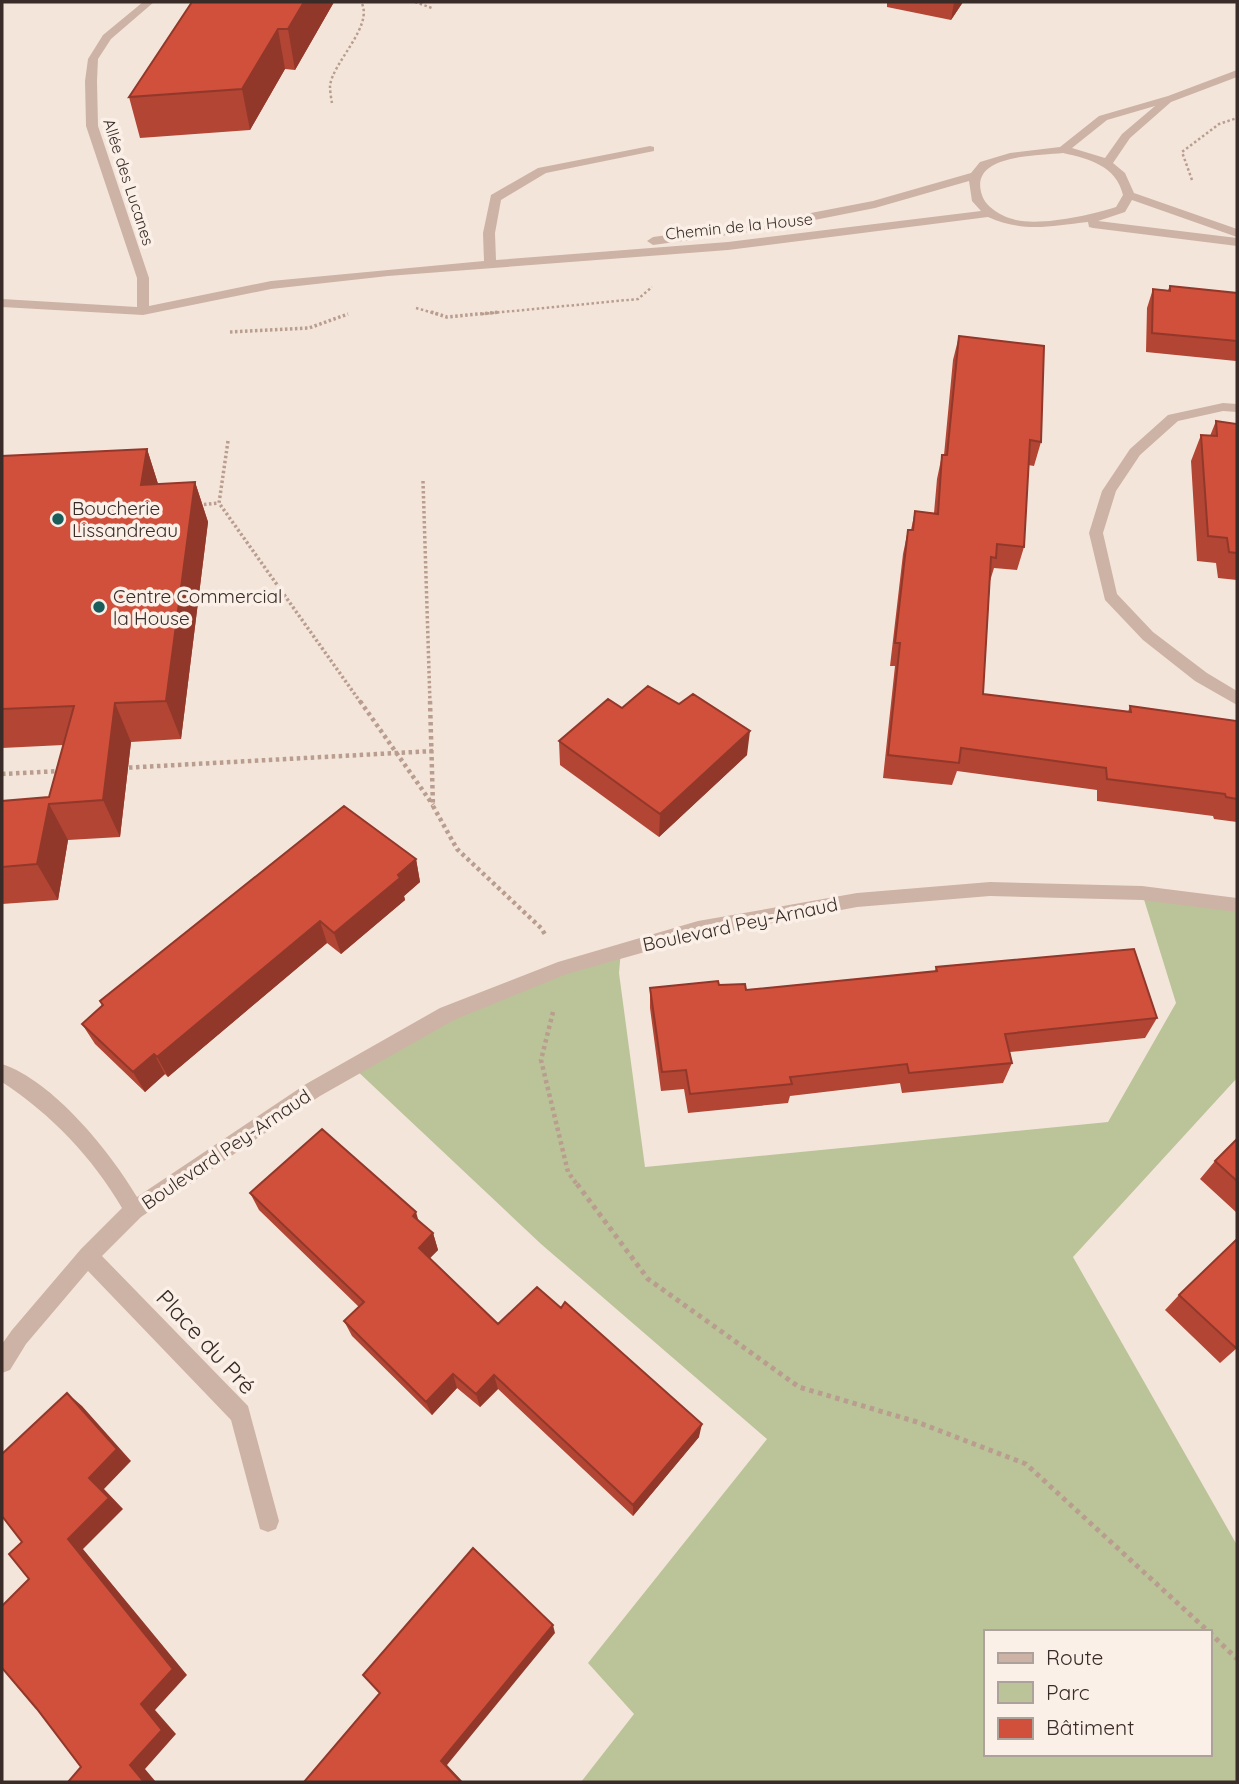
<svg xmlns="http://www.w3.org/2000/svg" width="1239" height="1784" font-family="Quicksand,sans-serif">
	<rect width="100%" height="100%" fill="#f4e5db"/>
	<path fill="#bbc499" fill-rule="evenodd" d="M1142 893 1237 905V1078L1073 1257 1237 1545V1782H581L634 1714 588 1663 767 1439 541 1244 354 1068 447 1014 621 950 619 973 645 1167 1108 1122 1176 1003ZM985 1632H1209V1754H985Z"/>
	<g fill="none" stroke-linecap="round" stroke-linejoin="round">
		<path stroke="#b99d8f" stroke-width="2.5" stroke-dasharray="2.5 2.5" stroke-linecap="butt" d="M415 2 432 8
			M332 103C331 98 330 91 330 86 332 63 375 25 361 2
			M1192 180 1182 152 1219 124 1237 118
			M416 308 437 314
			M482 314 638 299 652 287"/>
		<path stroke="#b99d8f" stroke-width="3.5" stroke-dasharray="2.5 2.5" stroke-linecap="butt" d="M431 312 447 317 500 312
			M230 332 309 328 348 314
			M228 441 219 503 361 703
			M423 481 430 703
			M199 505 219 503"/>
		<path stroke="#b99d8f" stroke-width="4.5" stroke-dasharray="3.5 3.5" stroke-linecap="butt" d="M360 701 433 805
			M430 701 433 806 457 849 541 928 546 936
			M122 768 433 751
			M2 774 61 771
			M553 1012 541 1060 568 1172 578 1186"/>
		<path stroke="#b99d8f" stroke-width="5" stroke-dasharray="4.5 4.5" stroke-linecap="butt" d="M577 1184 648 1279 799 1387 917 1422 1026 1464 1209 1632
			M1209 1632 1237 1659"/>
		<path fill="#cdb3a5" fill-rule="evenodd" d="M143 2H154L111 39 98 59 97 81 98 126 149 278V306L271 281 484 261 483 233 491 195 538 168 650 146 654 147V151L546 173 501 200 495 233 496 260 728 242 981 211 972 201 969 181 875 208 764 230 653 245 647 241 653 237 764 222 873 201 971 173 980 162 1010 153 1060 147 1099 116 1168 96 1237 70V77L1171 102 1130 138 1113 163 1125 173 1134 193 1237 229V237L1132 200 1125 212 1098 221 1237 238V246L1093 228 1089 227 1088 222C1050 226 1024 233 988 217L728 250 388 276 271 289 143 315 2 307V299L137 307V278L86 126 85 81 88 59 103 35ZM1155 106 1122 134 1105 158 1072 148 1107 120ZM1063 153C1090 159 1116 166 1123 195L1116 207C1091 215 1042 226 1016 220 1003 217 986 208 982 195 968 154 1037 156 1063 153Z
			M1223 403 1237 404V412L1223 411 1178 421 1140 455 1116 491 1103 533 1117 594 1153 632 1207 673 1237 691V705L1195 681 1143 640 1105 600 1089 533 1102 491 1130 449 1168 415Z
			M990 882 1142 886 1237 898V912L1142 900 990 896 857 907 698 937 567 974 454 1020 320 1096 141 1217 102 1256 248 1406 279 1521 276 1529 268 1532 260 1529 231 1420 88 1271 26 1344 10 1370 2 1373V1344L12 1330 81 1249 122 1208C92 1157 52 1115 2 1082V1064C53 1081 110 1151 137 1197L306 1084 440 1008 558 962 698 921 857 893Z"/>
	</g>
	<path fill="#b34534" d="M192 2H334L295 70 285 69 250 130 140 138 129 97Z
		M887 2H963L951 20 887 7Z
		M1170 286 1237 293V357L1236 361 1146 352 1147 308 1153 289 1168 290Z
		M959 336 1041 442 1034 466 1028 465 1024 547 1017 570 994 568 990 581 983 694 1128 712 1130 706 1237 721V822L1214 819 1213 816 1097 801V790L957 771 952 785 883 778 895 666H890L903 554 908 530H911L915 511 934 513 937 479 942 455H944L953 360Z
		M1216 421 1237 424V580L1218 578 1216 563 1197 561 1191 461 1201 435 1210 436Z
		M147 449 158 484 195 482 208 522 181 739 131 742 120 837 68 840 58 900 2 904V801L49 797 63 745 2 748V456Z
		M679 704 747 755 659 837 560 765 559 741 622 708Z
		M416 859 420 882 404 896 405 900 341 954 327 943 168 1077 165 1074 145 1092 95 1044 82 1024 102 1006 100 1001Z
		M936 967 1157 1018 1145 1038 1010 1052 1012 1063 1003 1083 902 1093 900 1083 790 1096 788 1103 688 1113 684 1089 661 1091 650 1008V988L719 985 746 990 935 971Z
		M1237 1139V1213L1200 1179 1215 1161Z
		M250 1193 419 1221 433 1233 438 1250 430 1258 498 1324 699 1437 633 1516 498 1389 480 1407 457 1388 432 1415 352 1336 344 1321 359 1307 259 1210Z
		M1179 1295 1237 1348 1220 1363 1165 1310Z"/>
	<path fill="#92382a" d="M304 2H334L295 70 288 29Z
		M954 2H963L951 20Z
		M278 29 285 69 250 130 242 89Z
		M147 449 160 490 141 485Z
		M195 482 208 522 181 739 166 701Z
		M115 703 131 742 120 837 103 800Z
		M750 731 747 755 659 837 660 814Z
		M49 804 68 840 58 900 37 864Z
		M416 859 420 882 404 896 405 900 341 954 334 933Z
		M320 921 327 943 168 1077 157 1057Z
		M154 1054 165 1074 145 1092 133 1072Z
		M416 1212 421 1229 413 1216Z
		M433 1233 438 1250 424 1264 419 1248Z
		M453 1374 457 1388 432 1415 426 1402Z
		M494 1375 498 1389 480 1407 476 1394Z
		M67 1393 82 1406 131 1461 104 1489 123 1509 83 1549 187 1675 155 1710 176 1734 145 1769 156 1782H144L130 1765 141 1704 68 1539Z
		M702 1424 699 1437 633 1516V1505Z
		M553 1625 555 1633 447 1765 463 1782H461L441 1761Z"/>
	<path fill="#d0503c" stroke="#92382a" stroke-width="2" d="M192 2H304L288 29H278L242 89 129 97Z
		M1170 286 1237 293V341L1152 333 1153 289 1170 291Z
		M959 336 1044 346 1041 442 1030 440 1024 547 997 544 996 558 991 557 983 694 1131 712 1130 706 1237 721V799L1226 797 1225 794 1107 779 1106 768 961 748 959 763 888 755 900 643H895L908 530H913L915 511 938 514 942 455H947Z
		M1216 421 1237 424V553L1229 552 1227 538 1208 536 1201 435 1217 436Z
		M147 449 141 485 195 482 166 701 115 703 103 800 49 804 37 864 2 867V801L49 797 74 706 2 709V456Z
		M648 686 679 704 693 694 750 731 660 814 559 741 608 699 622 708Z
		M344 806 416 859 398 875 400 878 334 933 320 921 157 1057 154 1054 133 1072 82 1024 103 1005 100 1001Z
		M1134 949 1157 1018 1005 1034 1012 1063 909 1073 907 1064 790 1077 792 1084 690 1094 686 1070 662 1072 650 988 718 981 719 985 745 984 746 990 937 971 936 967Z
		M322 1129 416 1212 413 1216 433 1233 419 1248 498 1324 537 1287 561 1308 565 1302 702 1424 633 1505 494 1375 476 1394 453 1374 426 1402 344 1321 364 1302 250 1193Z
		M1237 1139V1181L1215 1161Z
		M1237 1239V1349L1179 1295Z
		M67 1393 117 1449 89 1478 109 1498 68 1539 173 1669 141 1704 162 1730 130 1765 144 1782H68L81 1767 37 1709 2 1668V1606L29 1579 9 1554 22 1542 2 1516V1454Z
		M473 1548 553 1625 441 1761 461 1782H304L380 1693 363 1675Z"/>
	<g fill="#195e5b" stroke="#fbf0e8" stroke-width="2.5">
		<circle cx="58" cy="519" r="7"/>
		<circle cx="99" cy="607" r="7"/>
	</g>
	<g text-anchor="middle" stroke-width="7" stroke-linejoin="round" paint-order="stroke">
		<g font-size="16" fill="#392b27" stroke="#fbf0e8">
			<text transform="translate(129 182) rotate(72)" y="6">Allée des Lucanes</text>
			<text transform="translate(739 226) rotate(-6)" y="6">Chemin de la House</text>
		</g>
		<g font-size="19" fill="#392b27" stroke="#fbf0e8" text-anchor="start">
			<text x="72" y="515">Boucherie<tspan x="72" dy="22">Lissandreau</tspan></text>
			<text x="113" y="603">Centre Commercial<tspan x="113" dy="22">la House</tspan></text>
		</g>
		<g font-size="19" fill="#392b27" stroke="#fbf0e8">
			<text transform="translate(740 924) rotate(-12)" y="7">Boulevard Pey-Arnaud</text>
			<text transform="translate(226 1149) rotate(-34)" y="7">Boulevard Pey-Arnaud</text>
		</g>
		<g font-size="23" fill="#392b27" stroke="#fbf0e8">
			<text transform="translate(206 1342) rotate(47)" y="8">Place du Pré</text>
		</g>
	</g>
	<rect width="1239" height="1784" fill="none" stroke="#392b27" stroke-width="7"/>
	<rect x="984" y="1630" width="228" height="126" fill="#fbf0e8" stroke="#ada19b" stroke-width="2"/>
	<rect x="998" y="1653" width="35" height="10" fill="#cdb3a5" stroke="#ada19b" stroke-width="2"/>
	<text x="1046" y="1665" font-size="21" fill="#392b27">Route</text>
	<rect x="998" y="1682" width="35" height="21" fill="#bbc499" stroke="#ada19b" stroke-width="2"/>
	<text x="1046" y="1700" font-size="21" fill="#392b27">Parc</text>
	<rect x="998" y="1718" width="35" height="21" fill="#d0503c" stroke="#ada19b" stroke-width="2"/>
	<text x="1046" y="1735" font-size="21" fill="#392b27">Bâtiment</text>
</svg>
